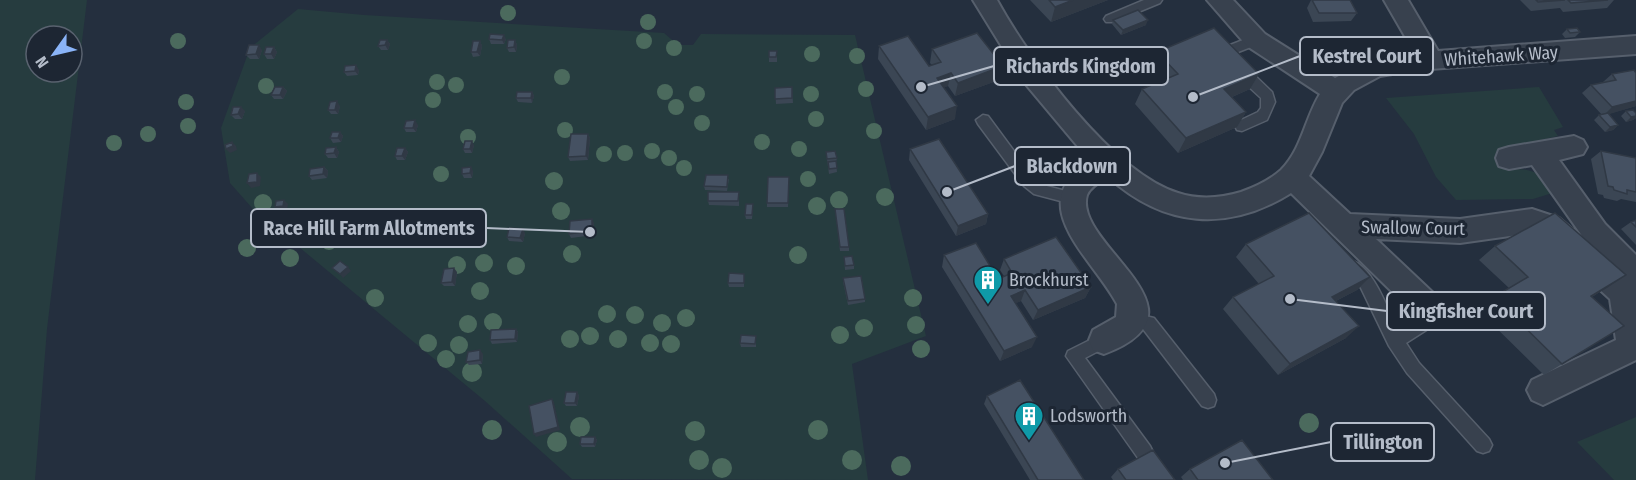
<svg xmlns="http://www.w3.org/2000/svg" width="1636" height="480" font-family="'Fira Sans Condensed',sans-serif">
	<rect width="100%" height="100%" fill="#242f3e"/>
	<path fill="#263c3f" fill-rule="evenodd" d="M0 0H87L47 329 35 480H0ZM36 36H72V72H36Z
		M298 9 364 15 664 33 678 45H693L701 34 855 35 926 336 852 364 868 480 572 479 485 401 253 209 230 183 221 128 250 48Z
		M1539 87 1563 127 1554 130 1558 136 1497 151 1511 169C1534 168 1544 175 1559 191L1533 199 1456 200 1436 177 1414 134 1386 98Z
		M1636 417V480H1614L1577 442Z"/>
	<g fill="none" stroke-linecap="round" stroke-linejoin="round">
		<g stroke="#565f6c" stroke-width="3">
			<path id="lane" d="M1144 0H1162L1160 3 1114 22H1106L1104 19 1106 16Z
				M1256 35 1262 40 1261 43 1223 58 1218 56 1211 48 1218 43 1225 47Z
				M1240 65 1245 66 1272 92 1275 102 1267 120 1242 131 1237 130 1235 126 1237 122 1258 112 1261 108V98L1235 74 1233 70 1235 66Z
				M983 115 988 116 1034 178 1043 185 1077 194 1079 198 1077 202 1072 204 1034 194 1024 186 978 124 976 120Z
				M1351 260C1375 269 1387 309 1398 330L1430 310 1436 308 1442 310 1444 315 1442 320 1406 343 1419 363 1489 439 1492 445 1489 451 1483 453 1477 451 1407 373 1389 346 1361 288 1343 267 1346 262Z
				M1132 313 1154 318 1214 394 1216 400 1214 406 1208 408 1202 406 1143 329 1126 325 1124 320 1126 315Z
				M1104 333 1110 335 1112 340 1110 345 1085 358 1150 446 1153 452 1150 458 1144 460 1138 458 1066 356 1068 351Z"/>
		</g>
		<g stroke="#565f6c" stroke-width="4">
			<path id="street" d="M973 0H997C1029 59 1113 173 1178 193 1199 200 1221 198 1241 192 1255 187 1270 180 1281 170 1302 149 1305 118 1320 94L1247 46 1207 0H1233L1265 34 1335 78 1366 62 1414 52 1384 0H1408L1438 51 1636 36V54L1417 70 1380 76 1354 90 1342 103 1322 152 1309 176 1350 214 1460 219 1532 209 1559 218 1585 240 1532 165 1509 169 1499 166 1496 158 1499 150 1509 147 1574 136 1583 140 1587 147 1583 154 1559 160 1605 224 1636 255V360L1543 405 1532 400 1527 390 1532 380 1616 340 1610 299 1540 235 1532 233 1460 243 1376 239 1447 306 1451 315 1447 324 1436 328 1425 324 1291 193C1227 233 1164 227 1108 177 1101 181 1090 187 1087 195 1072 245 1219 311 1104 354L1093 350 1089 340 1093 330 1116 317 1117 304C1092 257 1021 204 1090 161L1023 81Z"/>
		</g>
		<use href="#lane" fill="#38414e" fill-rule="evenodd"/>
		<use href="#street" fill="#38414e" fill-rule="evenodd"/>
	</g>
	<g fill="#4b6a5d">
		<circle cx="508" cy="13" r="8"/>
		<circle cx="648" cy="22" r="8"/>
		<circle cx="178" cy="41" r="8"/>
		<circle cx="644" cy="41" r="8"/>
		<circle cx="674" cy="48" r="8"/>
		<circle cx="812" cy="54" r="8"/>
		<circle cx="857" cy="56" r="8"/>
		<circle cx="562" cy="77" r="8"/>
		<circle cx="437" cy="82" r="8"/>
		<circle cx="456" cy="85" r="8"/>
		<circle cx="266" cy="86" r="8"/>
		<circle cx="866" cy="89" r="8"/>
		<circle cx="665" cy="92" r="8"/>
		<circle cx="697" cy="94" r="8"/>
		<circle cx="811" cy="94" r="8"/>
		<circle cx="433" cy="100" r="8"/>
		<circle cx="186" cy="102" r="8"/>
		<circle cx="676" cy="107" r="8"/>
		<circle cx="816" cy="119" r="8"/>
		<circle cx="702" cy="123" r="8"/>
		<circle cx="188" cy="126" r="8"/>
		<circle cx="565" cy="130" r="8"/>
		<circle cx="874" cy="131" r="8"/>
		<circle cx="148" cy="134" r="8"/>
		<circle cx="468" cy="137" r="8"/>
		<circle cx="762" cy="142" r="8"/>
		<circle cx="114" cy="143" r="8"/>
		<circle cx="799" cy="149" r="8"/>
		<circle cx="652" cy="151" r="8"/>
		<circle cx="625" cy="153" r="8"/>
		<circle cx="604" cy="154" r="8"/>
		<circle cx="669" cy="158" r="8"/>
		<circle cx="684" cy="168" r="8"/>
		<circle cx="441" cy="174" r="8"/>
		<circle cx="808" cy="179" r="8"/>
		<circle cx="554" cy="181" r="9"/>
		<circle cx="885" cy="197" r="9"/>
		<circle cx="839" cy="200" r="9"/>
		<circle cx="263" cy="203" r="9"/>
		<circle cx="817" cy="206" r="9"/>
		<circle cx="561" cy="211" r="9"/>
		<circle cx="329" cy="241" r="9"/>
		<circle cx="247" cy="248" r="9"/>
		<circle cx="572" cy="254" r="9"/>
		<circle cx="798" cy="255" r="9"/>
		<circle cx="290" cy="258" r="9"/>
		<circle cx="484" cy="263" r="9"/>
		<circle cx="457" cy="265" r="9"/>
		<circle cx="516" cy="266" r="9"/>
		<circle cx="480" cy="291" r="9"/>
		<circle cx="375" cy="298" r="9"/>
		<circle cx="913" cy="298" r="9"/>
		<circle cx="607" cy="314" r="9"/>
		<circle cx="635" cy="315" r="9"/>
		<circle cx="686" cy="318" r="9"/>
		<circle cx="493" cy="322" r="9"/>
		<circle cx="662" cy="323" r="9"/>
		<circle cx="468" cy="324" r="9"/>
		<circle cx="916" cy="325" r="9"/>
		<circle cx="864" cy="328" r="9"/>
		<circle cx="840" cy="335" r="9"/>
		<circle cx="590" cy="336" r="9"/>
		<circle cx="570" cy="339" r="9"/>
		<circle cx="618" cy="339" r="9"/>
		<circle cx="428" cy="343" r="9"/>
		<circle cx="650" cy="343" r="9"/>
		<circle cx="671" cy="344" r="9"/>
		<circle cx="459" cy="345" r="9"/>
		<circle cx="921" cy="349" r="9"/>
		<circle cx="446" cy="359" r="9"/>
		<circle cx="472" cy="372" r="10"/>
		<circle cx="1309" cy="423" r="10"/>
		<circle cx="580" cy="427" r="10"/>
		<circle cx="492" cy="430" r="10"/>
		<circle cx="818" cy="430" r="10"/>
		<circle cx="695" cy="431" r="10"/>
		<circle cx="557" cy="442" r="10"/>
		<circle cx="699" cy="460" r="10"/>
		<circle cx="852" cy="460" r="10"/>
		<circle cx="901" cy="466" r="10"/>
		<circle cx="722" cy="468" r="10"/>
	</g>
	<path fill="#3b4654" d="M1030 0H1108L1051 22Z
		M1311 0H1350L1357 13 1351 21 1313 22 1307 8Z
		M1520 0H1618H1614L1607 8 1563 12 1560 8 1531 11Z
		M1113 20 1146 25 1121 35 1112 24Z
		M1567 29 1580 32 1575 37 1565 38 1562 34Z
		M489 39H506L504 44H491Z
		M387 40 390 44 388 50H381L378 46Z
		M515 40 517 45 516 52H509L507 48Z
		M480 41 482 46 480 56 473 57 471 52Z
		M879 46 929 66 932 65 930 63 932 49 999 80 955 96 948 86 944 87 955 119 926 130 878 59Z
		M274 47 277 52 274 59H267L264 54Z
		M262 50 259 59H250L246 55Z
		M769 51H777V62H769Z
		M1157 52 1259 74 1250 89 1232 97 1246 112 1237 127 1178 153 1135 104 1142 89 1162 81 1150 67Z
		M359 70 358 75 347 76 344 72Z
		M1636 73V106L1608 114 1618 125 1613 130 1605 132 1594 120 1599 115H1602L1582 93 1591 85 1603 82 1612 74Z
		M283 87 287 91 283 99H274L271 95Z
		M792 87 793 103 776 104 775 88Z
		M532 92 534 96 532 103 518 102 516 98Z
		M340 106 338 114H331L328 110Z
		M245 111 242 119H235L231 115Z
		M1626 111 1636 113V118L1633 120 1626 122 1621 116Z
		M418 125 416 132H406L404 128Z
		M340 132 343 136 341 142 333 143 330 138Z
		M588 134 590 138 588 160 570 161 568 157Z
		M474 145 472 153H465L463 149Z
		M336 147 339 152 337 158H328L325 154Z
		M405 148 408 152 405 160H397L395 156Z
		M910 149 988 214 986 224 956 236 909 160Z
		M1601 151 1636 158V202L1621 199 1617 201 1604 198 1603 195 1598 194 1591 159Z
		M826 152 837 158 836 162 837 172 829 174Z
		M324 167 328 171 327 178 312 180 309 176Z
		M473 171 472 178H464L462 174Z
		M789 177 788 207H767V203Z
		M729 179 727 191 705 190 704 186Z
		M739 192V206L709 205 708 201Z
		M753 208 752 219H746L745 215Z
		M835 209 849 247V251H840Z
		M1636 220V245L1621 229 1631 222Z
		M594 223V235L571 238 569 234Z
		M525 233 523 242 509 241 507 237Z
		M1246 244 1370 277 1357 290 1336 301 1346 338 1278 375 1223 309 1233 297 1259 284 1236 257Z
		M1495 246 1626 275 1592 297 1624 326 1544 375 1477 309 1494 297 1509 288 1479 260Z
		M944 255 998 279 1004 276 1000 270 1004 259 1091 287 1085 298 1033 320 1021 301 1015 303 1032 347 1000 361 942 267Z
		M844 257 854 265V269L845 270Z
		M457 272 455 286H444L441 283Z
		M744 274V287H729L728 283Z
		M843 278 865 299V302L848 305 843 282Z
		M516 329 518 332 517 342 492 344 490 340Z
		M756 336V347H741L740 343Z
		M483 354 482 364 469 365 466 362Z
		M577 392 579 396 577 406H566L564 403Z
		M987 396 1084 480H1030L984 404Z
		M595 437 597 440 595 447H582L580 444Z
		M1118 469 1175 480H1113L1111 477Z
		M1190 469 1273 480H1183L1181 477Z"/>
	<path fill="#303945" d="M1073 0H1108L1051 22 1055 7Z
		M1148 20 1146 25 1121 35 1123 30Z
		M504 35 506 39 504 44 502 40Z
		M387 40 390 44 388 50 385 45Z
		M515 40 517 45 516 52 514 47Z
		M480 41 482 46 480 56 477 52Z
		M259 45 262 50 259 59 256 54Z
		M274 47 277 52 274 59 271 54Z
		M356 65 359 70 358 75 355 71Z
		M1003 66 999 80 955 96 958 83Z
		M951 73 948 86 935 91 937 78Z
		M1259 74 1250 89 1215 104 1224 89Z
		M283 87 287 91 283 99 280 95Z
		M532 92 534 96 532 103 531 98Z
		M337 101 340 106 338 114 335 110Z
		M1636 101V106L1603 116 1612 107Z
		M957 106 955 119 926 130 928 117Z
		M241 107 245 111 242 119 238 114Z
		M1246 112 1237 127 1178 153 1186 138Z
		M1636 116V118L1633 120 1626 122 1631 117Z
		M415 120 418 125 416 132 413 128Z
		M1618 125 1613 130 1605 132 1610 127Z
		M340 132 343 136 341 142 338 138Z
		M588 134 590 138 588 160 586 156Z
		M472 141 474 145 472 153 470 149Z
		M232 142 236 146 237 150 230 153 226 149Z
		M336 147 339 152 337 158 334 153Z
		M405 148 408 152 405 160 402 156Z
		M324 167 328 171 327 178 323 174Z
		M471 167 473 171 472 178 470 173Z
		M257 173 261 177 260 186 251 188 247 183Z
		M284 200 288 204 287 210 279 211 275 207Z
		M988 214 986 224 956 236 958 226Z
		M592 219 594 223V235L592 231Z
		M523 229 525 233 523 242 520 238Z
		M348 267 351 271 343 278 340 274Z
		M454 268 457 272 455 286 452 282Z
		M1626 275 1607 288 1572 308 1591 296Z
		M1370 277 1357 290 1320 309 1332 297Z
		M1091 287 1085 298 1033 320 1038 310Z
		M1025 290 1021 301 1007 307 1011 296Z
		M1359 326 1346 338 1278 375 1290 364Z
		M516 329 518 332 517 342 515 339Z
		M1037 337 1032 347 1000 361 1004 351Z
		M480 350 483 354 482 364 480 360Z
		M577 392 579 396 577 406 575 403Z
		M552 399 554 402 560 430 536 437 534 434Z
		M595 437 597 440 595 447 594 444Z"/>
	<path fill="#455162" stroke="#303945" stroke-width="1.5" d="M1049 0H1073L1055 7Z
		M1312 0H1350L1357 13H1319Z
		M1536 0H1565L1538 2Z
		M1568 0H1608L1571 3Z
		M1138 10 1148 20 1123 30 1113 20Z
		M1214 28 1259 74 1224 89 1246 112 1186 138 1142 89 1178 74 1157 52Z
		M1577 28 1580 32 1570 33 1567 29Z
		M977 33 1003 66 958 83 951 73 937 78 957 106 928 117 879 46 908 36 929 66 941 62 932 49Z
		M490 34 504 35 502 40 489 39Z
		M380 40H387L385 45 378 46Z
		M508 40H515L514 47 507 48Z
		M473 41H480L477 52H471Z
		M249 45H259L256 54 246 55Z
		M266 47H274L271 54H264Z
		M769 51H777L776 57H769Z
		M356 65 355 71 344 72 345 66Z
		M1634 70 1636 73V101L1612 107 1591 85 1616 80 1612 74Z
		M275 87H283L280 95H271Z
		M792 87V98L775 99V88Z
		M517 92H532L531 98H516Z
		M337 101 335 110H328L330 102Z
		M233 107H241L238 114 231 115Z
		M1633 110 1636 113V116L1631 117 1626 111Z
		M1608 113 1618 125 1610 127 1599 115Z
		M415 120 413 128H404L406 121Z
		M332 132H340L338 138H330Z
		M571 134H588L586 156 568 157Z
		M939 139 988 214 958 226 910 149Z
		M465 141H472L470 149H463Z
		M232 142 233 146 226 149 225 145Z
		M336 147 334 153 325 154 326 148Z
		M397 148H405L402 156H395Z
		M835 151 837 158 827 159 826 152Z
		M1601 151 1636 158V192L1627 190V194L1614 190 1613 187 1608 186Z
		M836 161 837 168 829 169 828 162Z
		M324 167 323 174 309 176 310 169Z
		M471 167 470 173 462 174V168Z
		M257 173V182L247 183 249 174Z
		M706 175H728L727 187 704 186Z
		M768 177H789L788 203H767Z
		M708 192H739L738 201H708Z
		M284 200 283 206 275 207 276 201Z
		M746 204H753L752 215H745Z
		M835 209H844L849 247H840Z
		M1309 213 1370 277 1332 297 1359 326 1290 364 1233 297 1274 276 1246 244Z
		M1555 213 1626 275 1591 296 1624 326 1562 364 1494 297 1528 277 1495 246Z
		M592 219V231L569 234 570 221Z
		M1636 220V227L1631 222Z
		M509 228 523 229 520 238 507 237Z
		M1056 237 1091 287 1038 310 1025 290 1011 296 1037 337 1004 351 944 255 976 243 998 279 1012 273 1004 259Z
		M852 256 854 265 845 266 844 257Z
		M340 261 348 267 340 274 332 268Z
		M454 268 452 282 441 283 444 269Z
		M729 273 744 274V283H728Z
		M861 276 865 299 848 301 843 278Z
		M516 329 515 339 490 340 491 330Z
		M741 335 756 336 755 344 740 343Z
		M480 350V360L466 362 468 352Z
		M1020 380 1084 480H1038L987 396Z
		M566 392H577L575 403H564Z
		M552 399 558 427 534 434 529 406Z
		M581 437H595L594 444H580Z
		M1242 440 1273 480H1198L1190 469Z
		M1153 450 1175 480H1126L1118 469Z"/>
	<defs>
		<g id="building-pin" transform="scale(1.5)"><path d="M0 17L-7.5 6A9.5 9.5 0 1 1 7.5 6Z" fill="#0f9aa8" stroke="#1d2633"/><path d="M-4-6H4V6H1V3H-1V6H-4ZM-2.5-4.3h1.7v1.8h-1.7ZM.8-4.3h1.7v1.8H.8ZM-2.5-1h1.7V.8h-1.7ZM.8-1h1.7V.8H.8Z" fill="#fff"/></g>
	</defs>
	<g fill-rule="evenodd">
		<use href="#building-pin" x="988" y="280"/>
		<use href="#building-pin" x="1029" y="416"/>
	</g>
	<g text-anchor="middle" stroke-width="6" stroke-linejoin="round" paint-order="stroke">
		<g font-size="18" fill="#b4bcc9" stroke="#1d2633">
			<text transform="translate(1501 56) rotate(-4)" y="6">Whitehawk Way</text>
			<text transform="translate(1413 228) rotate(1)" y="6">Swallow Court</text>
		</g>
		<g font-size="18" fill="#b4bcc9" stroke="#1d2633" text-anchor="start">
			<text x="1009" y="286">Brockhurst</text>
			<text x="1050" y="422">Lodsworth</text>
		</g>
	</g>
	<path fill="none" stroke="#b4bcc9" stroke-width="2" d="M1193 97L1300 56M921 87L994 66M947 192L1015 166M590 232L486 228M1290 299L1387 311M1225 463L1331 442"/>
	<g fill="#b4bcc9" stroke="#1d2633" stroke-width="2">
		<circle cx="1193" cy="97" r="6"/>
		<circle cx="921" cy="87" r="6"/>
		<circle cx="947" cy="192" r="6"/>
		<circle cx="590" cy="232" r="6"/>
		<circle cx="1290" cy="299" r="6"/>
		<circle cx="1225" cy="463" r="6"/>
	</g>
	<g fill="#1d2633" stroke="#b4bcc9" stroke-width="2">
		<rect x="1300" y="37" width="133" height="38" rx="6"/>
		<rect x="994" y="47" width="174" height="38" rx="6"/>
		<rect x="1015" y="147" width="115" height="38" rx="6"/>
		<rect x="251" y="209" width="235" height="38" rx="6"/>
		<rect x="1387" y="292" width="158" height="38" rx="6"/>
		<rect x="1331" y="423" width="103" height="38" rx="6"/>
	</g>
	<g font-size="20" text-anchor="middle" font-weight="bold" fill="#b4bcc9">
		<text x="1367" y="63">Kestrel Court</text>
		<text x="1081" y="73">Richards Kingdom</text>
		<text x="1072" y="173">Blackdown</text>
		<text x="369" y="235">Race Hill Farm Allotments</text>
		<text x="1466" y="318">Kingfisher Court</text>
		<text x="1383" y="449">Tillington</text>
	</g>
	<g transform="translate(54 54) rotate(236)"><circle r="28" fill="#1d2633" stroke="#59626f" stroke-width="1.5"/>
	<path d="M0-4.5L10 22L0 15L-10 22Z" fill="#8ab4f8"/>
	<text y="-9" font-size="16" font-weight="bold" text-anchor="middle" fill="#b4bcc9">N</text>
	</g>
</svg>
